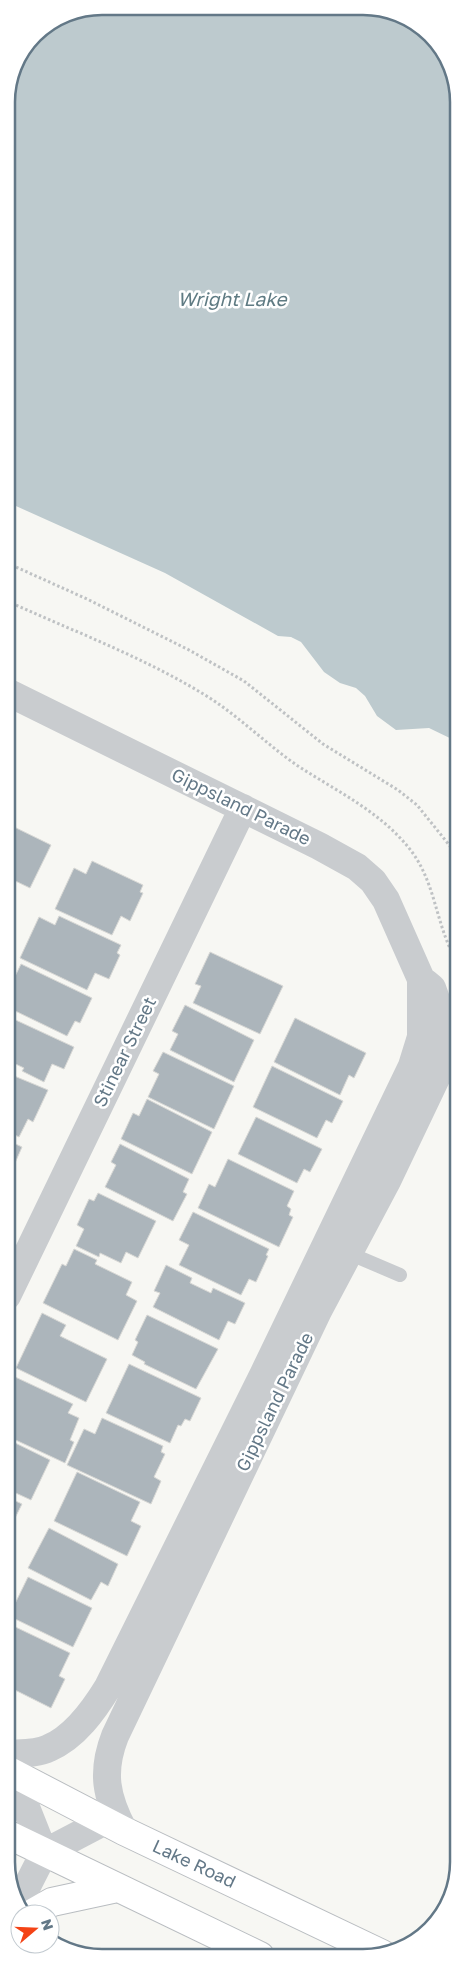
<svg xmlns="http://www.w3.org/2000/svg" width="465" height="1964" font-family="'Golos Text',sans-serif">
	<rect width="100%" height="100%" fill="#f7f7f3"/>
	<path fill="#bdcace" d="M102 6 382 8 435 39 458 89V742L429 728 396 730 377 716 365 696 356 688 340 683 324 672 301 642 291 637 278 636 165 573 7 502 6 96 35 34 66 13Z"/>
	<path fill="#acb5bb" stroke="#d8d8d5" d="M7 816 13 819 10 825 51 845 30 888 7 877Z
		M92 861 143 885 140 892 143 893 130 921 121 916 112 935 55 909 74 868 86 874Z
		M59 916 121 945 117 953 120 955 109 979 95 973 87 990 20 958 39 917 55 925Z
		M210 952 283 986 260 1034 193 1003 201 986 195 984Z
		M21 964 92 998 80 1023 75 1021 67 1036 7 1007V993Z
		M185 1005 254 1040 234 1082 170 1050 178 1034 172 1031Z
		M7 1016 74 1047 64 1069 52 1064 44 1082 22 1071 24 1068 7 1060Z
		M295 1018 366 1053 354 1078 349 1075 340 1095 274 1062Z
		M163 1052 234 1086 214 1129 148 1097 159 1074 153 1071Z
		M272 1066 343 1101 332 1123 326 1120 317 1138 253 1107Z
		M7 1073 48 1090 33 1122 28 1119 19 1137 7 1131Z
		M147 1099 212 1132 192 1174 121 1139 133 1113 139 1116Z
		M256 1117 322 1149 310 1172 304 1169 297 1183 238 1154Z
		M7 1140 22 1147 11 1172 7 1170Z
		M120 1144 189 1179 183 1192 187 1194 173 1221 105 1187 116 1165 111 1162Z
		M228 1159 294 1191 287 1206 291 1209 289 1215 293 1217 279 1247 198 1208 209 1184 215 1187Z
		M98 1193 156 1221 138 1258 126 1252 121 1263 100 1253 99 1257 76 1246 84 1229 77 1225 89 1199 94 1201Z
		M193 1212 269 1249 266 1255 268 1256 256 1282 249 1279 241 1295 179 1265 189 1245 179 1240Z
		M74 1249 97 1260 95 1264 132 1282 126 1295 137 1301 118 1340 43 1303 62 1264 66 1266Z
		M166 1265 192 1278 190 1283 211 1293 213 1288 245 1303 235 1324 228 1321 219 1340 153 1307 160 1293 154 1291Z
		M42 1313 66 1325 60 1336 107 1359 86 1402 16 1368Z
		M147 1315 218 1349 196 1389 144 1364 145 1362 132 1355 138 1342 135 1340Z
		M129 1364 201 1398 190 1421 185 1419 181 1426 178 1425 170 1443 106 1413Z
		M13 1376 73 1404 68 1413 79 1418 70 1440 74 1442 65 1463 7 1436V1389Z
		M102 1418 163 1446 161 1452 165 1454 154 1477 161 1481 151 1504 67 1465 84 1429 95 1434Z
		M7 1439 50 1460 31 1500 7 1489Z
		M77 1472 140 1502 131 1521 141 1526 127 1556 54 1521Z
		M7 1497 22 1504 7 1534Z
		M49 1528 118 1564 108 1586 101 1582 91 1600 28 1568Z
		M28 1577 92 1608 73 1647 9 1616Z
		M7 1623 70 1653 59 1676 65 1679 51 1708 7 1686Z"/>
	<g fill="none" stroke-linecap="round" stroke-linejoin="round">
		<g stroke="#b9bdc1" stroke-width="30">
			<path id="primary" d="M7 1770 124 1831 382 1954
				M7 1834 260 1956
				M31 1914 52 1902 117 1888"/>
		</g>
		<path stroke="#bfc2c4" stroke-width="3" stroke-dasharray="2.5 2.5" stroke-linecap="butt" d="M7 563 87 599 189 650 244 681 323 744 398 790 417 805 450 846 458 864
			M7 601C73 631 143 657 205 695 239 716 266 744 298 766 338 792 383 813 412 852 437 886 436 929 458 963"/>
		<path stroke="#c9cccf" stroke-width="14" d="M346 1252 400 1275"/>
		<path stroke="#c9cccf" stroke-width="28" d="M7 692 319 846 357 867 373 881 386 900 421 979V1037L412 1066 264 1373 108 1687C94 1710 75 1737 49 1748 37 1754 21 1753 7 1754
			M7 1296 243 808
			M12 1772 44 1853
			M124 1831C106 1797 101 1772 115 1736L318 1311 387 1181 439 1072 445 1034 444 1022 432 988 426 983
			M19 1902 44 1853 105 1821"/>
		<use href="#primary" stroke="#fff" stroke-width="28"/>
	</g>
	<g text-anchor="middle" stroke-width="5" stroke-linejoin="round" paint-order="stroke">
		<g font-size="18" fill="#637887" stroke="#fff">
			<text transform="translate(241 807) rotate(26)" y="6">Gippsland Parade</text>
			<text transform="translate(125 1052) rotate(-64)" y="6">Stinear Street</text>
			<text transform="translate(275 1402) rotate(-64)" y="6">Gippsland Parade</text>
			<text transform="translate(194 1864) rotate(25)" y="6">Lake Road</text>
		</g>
		<g font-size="19" font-style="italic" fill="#5f7b83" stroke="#fff">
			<text x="232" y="306">Wright Lake</text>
		</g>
	</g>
	<path d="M0 0H465V1964H0ZM102 15H363A87 87 0 0 1 450 102V1862A87 87 0 0 1 363 1949H102A87 87 0 0 1 15 1862V102A87 87 0 0 1 102 15Z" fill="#fff" fill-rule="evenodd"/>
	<path fill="none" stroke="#637887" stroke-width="2.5" d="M102 15H363A87 87 0 0 1 450 102V1862A87 87 0 0 1 363 1949H102A87 87 0 0 1 15 1862V102A87 87 0 0 1 102 15Z"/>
	<g transform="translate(35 1929) rotate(71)"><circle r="24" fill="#ffffff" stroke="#c1c9cf"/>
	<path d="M0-4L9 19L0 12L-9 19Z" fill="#f44316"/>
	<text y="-8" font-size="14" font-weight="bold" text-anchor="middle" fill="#637887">N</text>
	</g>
</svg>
